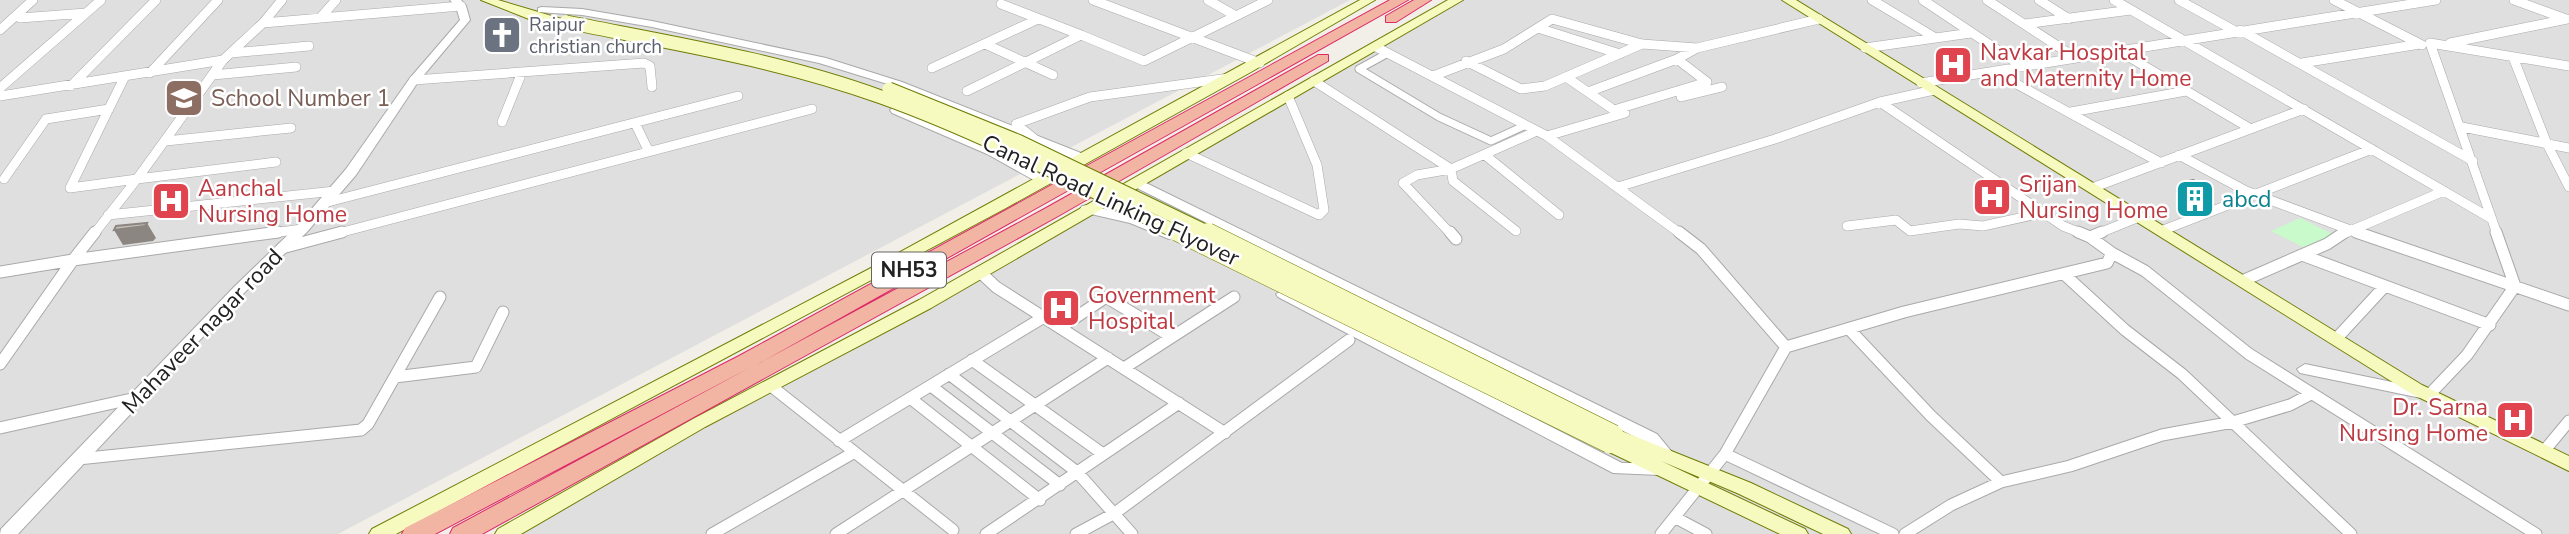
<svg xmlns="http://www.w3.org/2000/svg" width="2569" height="534" font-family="'Nunito Sans',sans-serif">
	<rect width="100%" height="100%" fill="#f2efe9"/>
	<path fill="#e0dfdf" d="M0 0H1350L338 534H0Z
		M1452 0H2569V534H511Z"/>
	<path fill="#c8facc" d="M2300 218 2335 235 2305 248 2271 231Z"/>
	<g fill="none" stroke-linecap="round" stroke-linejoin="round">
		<g stroke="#a9a9a9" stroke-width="9">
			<path id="pedestrian" d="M1388 53 1359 69 1439 117 1491 141 1526 125"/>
		</g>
		<g stroke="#a9a9a9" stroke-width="10">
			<path id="minor-far1" d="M1093 0 1260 63
				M1872 0 1934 37
				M1923 0 2023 67
				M1987 0 2076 58
				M2039 0 2069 19
				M2114 0 2492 219
				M2179 0 2235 31
				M2334 0 2422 45
				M2514 0 2566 19
				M1001 4 1081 35
				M1236 16 1268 0
				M20 18 86 13
				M320 18 336 0
				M263 23 282 0
				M2025 24 2131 10
				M1538 28 1620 54
				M0 30 33 0
				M2240 30 2473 161
				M2430 43 2569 66
				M2430 43 2497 234
				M2450 43 2567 19
				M985 44 1053 75
				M1376 47 1547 136 1681 234
				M1865 48 1971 33
				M2119 51 2251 129
				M231 53 309 46
				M2513 57 2547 144 2569 187
				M1466 61 1521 89 1545 86 1642 44
				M2302 63 2420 44
				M932 68 1036 20
				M1993 71 2161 163
				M150 73 218 0
				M213 75 296 67
				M1433 76 1504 49 1552 19 1642 44 1697 48 1819 19
				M1566 77 1614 110 1707 82 1677 59 1697 48
				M414 80 644 63 650 66 652 87
				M1314 81 1451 169 1453 181 1516 231
				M1921 83 2436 0
				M71 86 156 0
				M0 88 101 0
				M967 91 1081 35 1144 61 1236 16 1208 0
				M1588 92 1677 59
				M0 96 223 60
				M1681 97 1722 87
				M1880 102 2063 226 2083 234
				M2071 112 2186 91
				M502 122 522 72
				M635 123 649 152
				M2462 127 2569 148
				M1547 136 1625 113
				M166 141 291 128
				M1037 141 1016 124 1090 97 1229 78
				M1186 153 1319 215 1324 210 1317 165 1288 96
				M1485 155 1559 215
				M2179 155 2246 191 2361 234
				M4 179 46 119 109 109
				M137 179 223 60 263 23 461 6
				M137 179 276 162
				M1618 187 1775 139 1880 102 1934 90
				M2092 188 2304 109
				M324 203 738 96
				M108 215 335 191
				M1847 226 1896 220 1910 231 1959 224 1983 226 2042 213
				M2161 231 2372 149
				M94 234 137 179 70 188 124 78
				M265 234 302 229
				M335 234 812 109
				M1451 234 1403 183 1417 175 1451 169 1537 131
				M2097 234 2139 217
				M2343 234 2444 191"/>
		</g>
		<g stroke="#a9a9a9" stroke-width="13">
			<path id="minor" d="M95 232 73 260 278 232
				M1450 232 1456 239
				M1679 232 1701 249 1786 347
				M2078 232 2090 237
				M2356 232 2569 305
				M282 248 342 232
				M2112 253 2145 271 2249 354 2536 534
				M2302 255 2490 325
				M0 272 73 260 0 364
				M980 272 996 287 1225 433
				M2065 275 2125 330 2182 374 2351 534
				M2242 281 2327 244 2345 232
				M1060 328 1106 297 1172 337
				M1849 329 1931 416 2001 482
				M2336 339 2384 287
				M972 360 1103 454
				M1124 368 1234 297
				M949 374 1077 472 1132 534
				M395 377 476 367 503 312
				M771 386 953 530
				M931 386 1060 485
				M2429 395 2467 355 2515 286 2496 232
				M910 398 1040 500
				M0 428 136 398
				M839 441 1044 317
				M2544 451 2569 421
				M1725 454 1893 534
				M78 459 361 430 368 424 440 297
				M1676 518 1706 534
				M712 534 853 453
				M836 534 1108 358
				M986 534 1179 403
				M1076 534 1115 513 1349 340
				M1661 534 1725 454 1786 347 1904 312 2107 263 2112 253 2090 237 2102 232
				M1905 534 1951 505 2001 482 2070 466 2162 435 2233 422 2290 405 2311 394"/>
		</g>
		<g stroke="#a9a9a9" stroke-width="2">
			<path id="tertiary" d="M450 0H461L466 6 470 20 418 82 356 175 307 232 244 293 18 534H0L1 529 234 287 297 226 346 169 410 78 460 20 456 7Z
				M542 7 582 9 652 21 826 58 902 82 1086 155 1088 158 1086 161H1078L894 86 819 63 652 27 582 15 538 12V8Z
				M896 106 995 148 1050 180 1049 183H1039L987 154 892 113 890 110Z
				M1136 178 1657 434 1676 457 1674 461C1660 465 1653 451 1645 442L1131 185 1130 182Z
				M1087 205 1139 217 1176 235 1169 239 1130 223 1082 212 1080 209 1082 206Z
				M1283 290 1622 463H1659L1665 465 1667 469 1665 473 1659 475 1613 473 1278 297 1276 294Z
				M2305 364 2421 388 2427 389 2429 393 2427 397 2421 398 2300 373 2297 369Z"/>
		</g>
		<g stroke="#707d05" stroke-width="2">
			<path id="secondary" d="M481 0H498L572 22 566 26 529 19Z
				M1360 0H1375L1251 72 1006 208 396 534H369L372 529 871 268Z
				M1448 0H1463L931 308 705 427 521 534H495L498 529 693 419 919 300Z
				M1782 0H1796L2422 385 2569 456V471L2410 393Z
				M1614 428 1751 483 1848 529 1851 534H1823L1737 493 1661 461 1805 529 1808 534H1780L1603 449 1600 444 1607 438 1605 434 1608 430Z"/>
		</g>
		<g stroke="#dc2a67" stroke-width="2">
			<path id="trunk" d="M1390 0H1408L756 365 1048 207 1318 55H1328V61L1060 215 482 534H450L453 528 751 367 435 534H402L405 528 739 356Z
				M1414 0H1431L1396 22H1386V16Z"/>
		</g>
		<use href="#pedestrian" stroke="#fff" stroke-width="7"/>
		<use href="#minor-far1" stroke="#fff" stroke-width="9"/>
		<use href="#minor" stroke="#fff" stroke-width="11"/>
		<use href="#tertiary" fill="#fff" fill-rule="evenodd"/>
		<use href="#secondary" fill="#f7fabf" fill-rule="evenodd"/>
		<use href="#trunk" fill="#f2b4a3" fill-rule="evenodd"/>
		<g stroke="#707d05" stroke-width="15" stroke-linecap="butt">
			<path id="secondary-bridge-far1" d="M566 22C672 43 779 60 881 97 984 134 1082 186 1180 234
				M889 89 1020 142 1211 234"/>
		</g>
		<g stroke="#707d05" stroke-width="19" stroke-linecap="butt">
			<path id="secondary-bridge" d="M1177 232 1609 444
				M1208 232 1614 434"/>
		</g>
		<use href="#secondary-bridge-far1" stroke="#f7fabf" stroke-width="13"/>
		<use href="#secondary-bridge" stroke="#f7fabf" stroke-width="18"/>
	</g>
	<path fill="#aba49e" d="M2193 180 2206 202 2192 204 2177 193 2181 183Z"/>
	<path fill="#8b8681" d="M2211 192 2206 202 2192 204 2197 194Z
		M147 223 156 238 153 241 123 245 114 230Z"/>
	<path fill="#c7bfb8" stroke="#8b8681" stroke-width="2" d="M2193 180 2211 189V192L2197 194 2181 183Z
		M147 223 145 226 114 230 116 226Z"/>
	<defs>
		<g id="church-square" transform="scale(2.0125)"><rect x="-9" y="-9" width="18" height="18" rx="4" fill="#6b7280" stroke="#fff"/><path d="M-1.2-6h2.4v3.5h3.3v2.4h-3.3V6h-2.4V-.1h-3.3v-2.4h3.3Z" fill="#fff"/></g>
		<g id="hospital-square" transform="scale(2.0125)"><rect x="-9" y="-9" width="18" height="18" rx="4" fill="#e0444e" stroke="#fff"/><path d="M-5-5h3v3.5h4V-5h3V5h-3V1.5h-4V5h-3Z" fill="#fff"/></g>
		<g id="school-square" transform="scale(2.0125)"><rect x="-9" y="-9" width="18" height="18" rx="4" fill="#8d6e63" stroke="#fff"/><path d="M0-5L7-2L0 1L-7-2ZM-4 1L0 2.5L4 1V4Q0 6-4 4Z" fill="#fff"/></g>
		<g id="building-square" transform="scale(2.0125)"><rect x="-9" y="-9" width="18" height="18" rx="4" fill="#0f9aa8" stroke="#fff"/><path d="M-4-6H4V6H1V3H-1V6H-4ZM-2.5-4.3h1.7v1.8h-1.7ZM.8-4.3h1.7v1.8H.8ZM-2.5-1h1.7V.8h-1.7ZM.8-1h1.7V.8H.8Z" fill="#fff"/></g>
	</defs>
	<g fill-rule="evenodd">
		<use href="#church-square" x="502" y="35"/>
		<use href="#hospital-square" x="1953" y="65"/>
		<use href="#school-square" x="184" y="98"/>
		<use href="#hospital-square" x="1992" y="197"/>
		<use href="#building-square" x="2195" y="199"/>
		<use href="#hospital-square" x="171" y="201"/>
		<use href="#hospital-square" x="1061" y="308"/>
		<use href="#hospital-square" x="2515" y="420"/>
	</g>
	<g text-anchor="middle" stroke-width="5" stroke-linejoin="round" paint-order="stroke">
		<g font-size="19" fill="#5b616d" stroke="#fff" text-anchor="start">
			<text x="529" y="31">Raipur<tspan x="529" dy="22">christian church</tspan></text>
		</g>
		<rect fill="#fff" stroke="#646464" stroke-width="2" x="872" y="252.5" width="74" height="35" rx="5"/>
		<g font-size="21" font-weight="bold" fill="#222">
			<text x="909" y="277">NH53</text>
		</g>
		<g font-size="23" fill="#be3a42" stroke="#fff" text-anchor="start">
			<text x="1980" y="60">Navkar Hospital<tspan x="1980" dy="26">and Maternity Home</tspan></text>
			<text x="2019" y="192">Srijan<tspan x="2019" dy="26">Nursing Home</tspan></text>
			<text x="198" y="196">Aanchal<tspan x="198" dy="26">Nursing Home</tspan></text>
			<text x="1088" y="303">Government<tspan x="1088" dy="26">Hospital</tspan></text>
			<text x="2488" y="415" text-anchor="end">Dr. Sarna<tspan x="2488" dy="26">Nursing Home</tspan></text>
		</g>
		<g font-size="23" fill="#785e54" stroke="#fff" text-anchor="start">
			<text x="211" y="106">School Number 1</text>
		</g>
		<g font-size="23" fill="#0d838f" stroke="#fff" text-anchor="start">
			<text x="2222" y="207">abcd</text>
		</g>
		<g font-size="23" fill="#222" stroke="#fff">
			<text transform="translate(1111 200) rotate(25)" y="8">Canal Road Linking Flyover</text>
			<text transform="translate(202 331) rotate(-46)" y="8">Mahaveer nagar road</text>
		</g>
	</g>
</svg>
